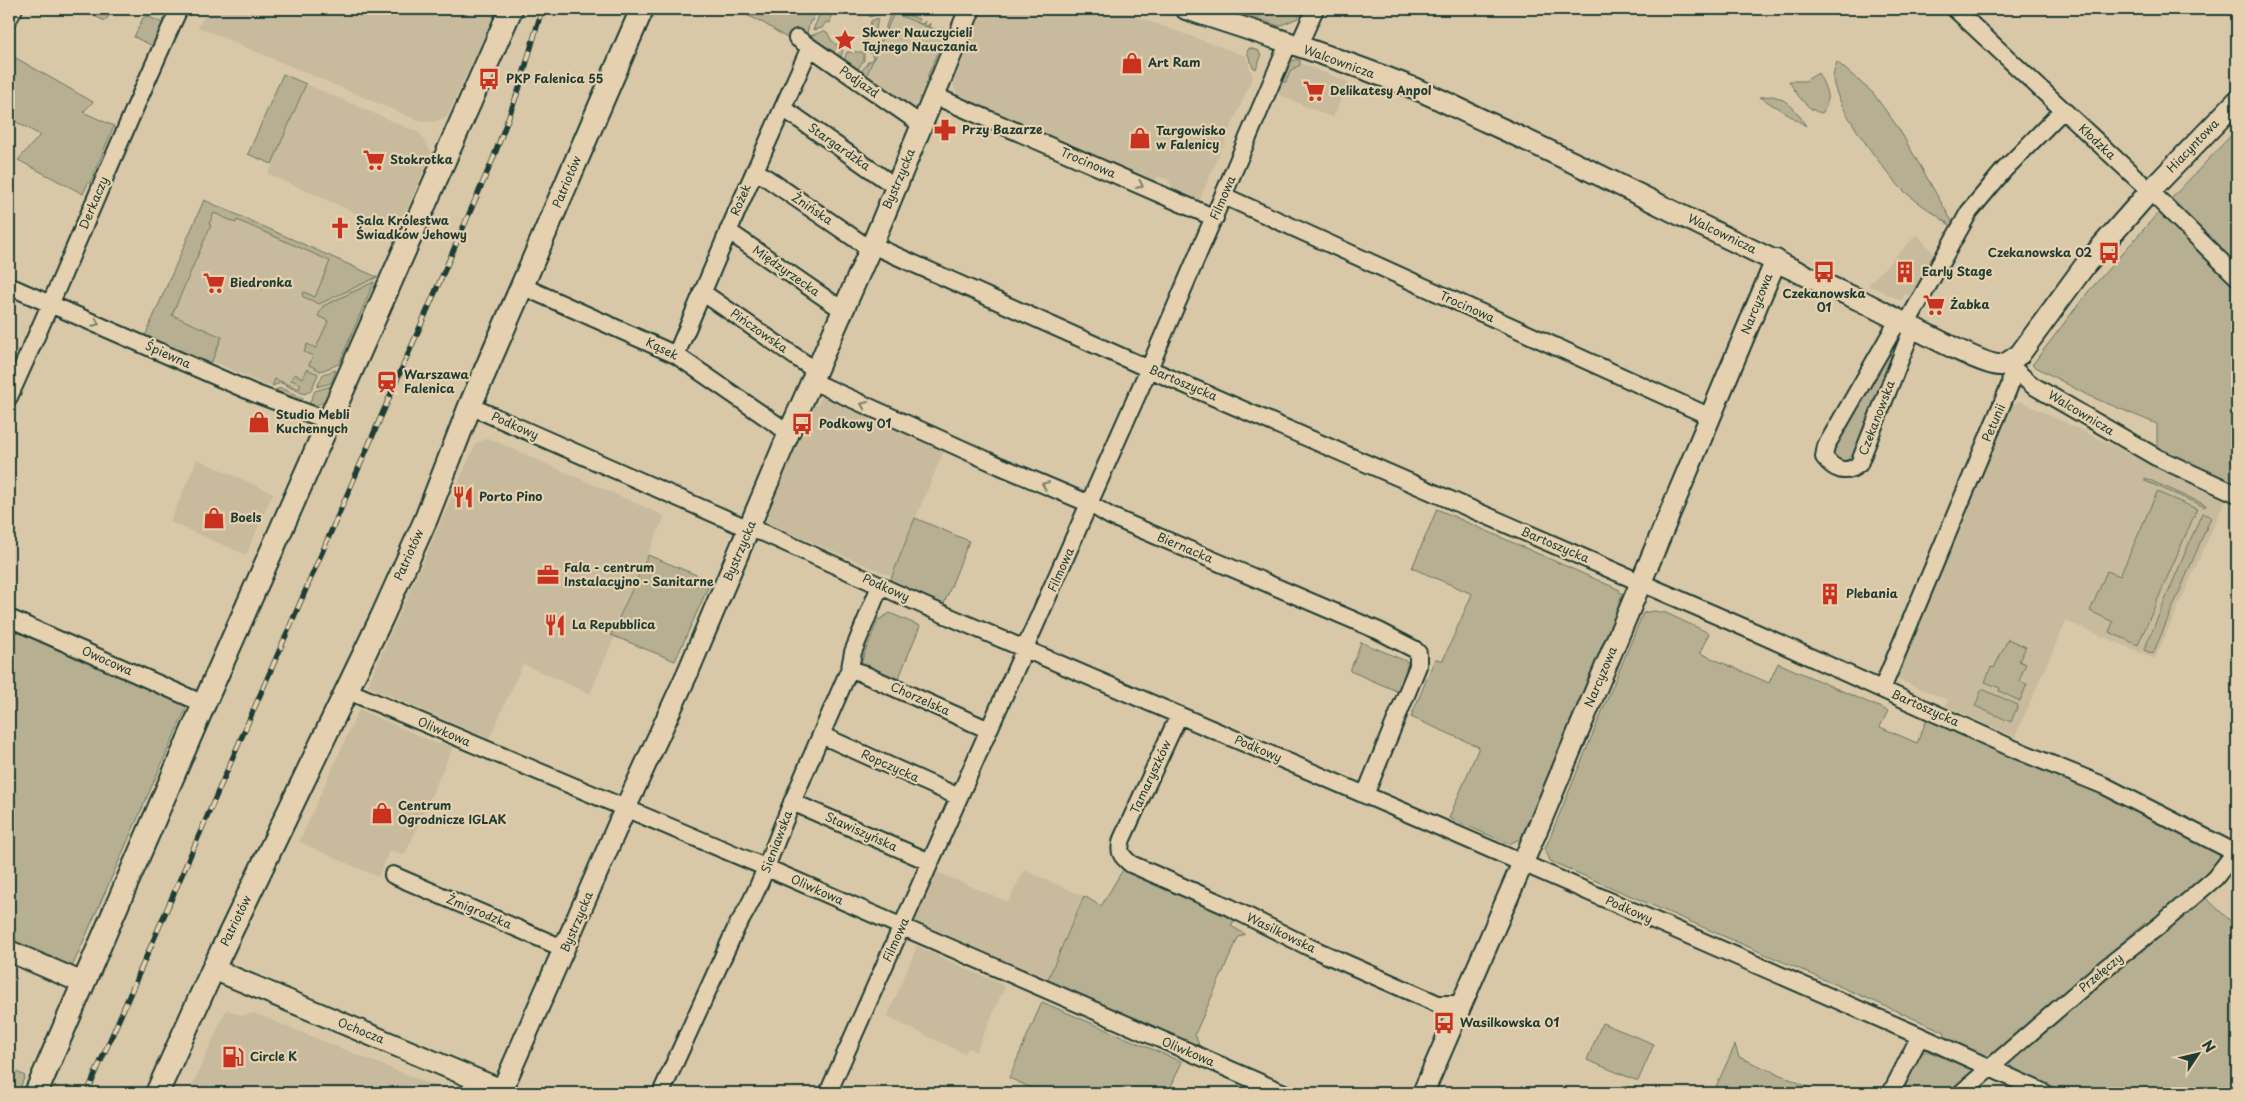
<svg xmlns="http://www.w3.org/2000/svg" width="2246" height="1102" font-family="'Playpen Sans',sans-serif">
	<rect width="100%" height="100%" fill="#d9c8a8"/>
	<filter id="ink" filterUnits="userSpaceOnUse"><feTurbulence type="fractalNoise" baseFrequency=".02" numOctaves="2"/><feDisplacementMap in="SourceGraphic" scale="10" xChannelSelector="R" yChannelSelector="G"/><feConvolveMatrix kernelMatrix="1 2 1 2 8 2 1 2 1" color-interpolation-filters="sRGB"/></filter>
	<g filter="url(#ink)">
		<path fill="#c8bb9d" d="M199 9H497L447 117 433 122 419 121 198 27 203 18Z
			M983 9H1115L1246 56 1253 77 1199 201 1173 189 1168 180 1159 177 1154 180 963 99 956 92 953 83Z
			M894 13 946 35 915 109 905 107 866 76Z
			M1300 63 1349 82 1333 118 1275 93 1280 83H1283L1289 68Z
			M306 84 420 133 432 153 397 231 268 174Z
			M204 200 377 277 339 364 321 371 311 391 304 394 281 383 267 386 212 361 209 363 145 336Z
			M1917 234 1934 254 1913 298 1905 294 1902 301 1868 285Z
			M823 394 945 449 891 576 764 522 815 404 818 405Z
			M2020 401 2226 499 2155 659 2066 621 2015 737 1945 706 1948 700 1896 679 1895 673 2009 406Z
			M488 438 665 516 611 634 615 636 590 694 523 664 489 739 367 686 476 443Z
			M197 459 273 493 246 555 170 522Z
			M359 709 438 744 442 743 453 747 405 855 390 850 378 877 299 842Z
			M1024 870 1084 896 1047 981 913 922 935 871 1008 902Z
			M917 946 1005 986 976 1052 968 1048 965 1054 887 1017Z
			M226 1009 243 1016 254 1013 452 1093H189Z"/>
		<path fill="#b6af92" stroke="#6a7663" d="M79 9H114L105 21Z
			M743 9H815L813 13 815 14 812 21H810L806 37 793 42 762 22 742 13Z
			M863 9H891L870 17Z
			M1229 9H1302L1298 18 1279 26Z
			M821 11 831 15 830 23 826 22 822 28 813 30Z
			M897 11 919 19 918 23 922 24 925 21 924 25 927 26 930 23 929 27 940 31 942 28 949 30 931 78 927 77 946 35 894 13 866 76 867 78 859 75 868 62 873 59 872 55 868 51 882 39 890 14Z
			M147 16 165 24 155 47 134 37 143 18Z
			M878 18 875 34 865 42 863 36 869 30 871 21Z
			M824 31 827 32 832 41 843 50 841 57 810 36Z
			M1249 48 1259 51 1261 57 1256 69 1253 67 1247 52Z
			M847 52H864V60L858 69 844 60Z
			M9 54 93 102 83 112 114 126 90 183H88L83 194 18 160 40 135 9 118Z
			M1296 59 1300 61V65L1291 70 1286 82H1280L1288 63Z
			M1837 62 1873 93 1899 129 1953 223 1951 226C1936 214 1919 204 1905 192 1885 173 1836 107 1833 80 1833 73 1835 68 1837 62Z
			M1818 73C1825 86 1833 100 1822 113 1807 111 1796 93 1789 81H1805Z
			M283 74 306 84 272 164 248 154Z
			M1773 96C1791 101 1797 112 1806 126L1760 97Z
			M2237 129V267L2169 201Z
			M204 200 377 277 319 304 302 296 304 292 315 297 330 261 237 220 236 223 214 213 209 224 211 225 172 315 222 337 212 361 209 363 145 336Z
			M2159 212 2237 289V486L2157 449V424L2089 396 2032 365 2088 292Z
			M374 282 339 364 321 371 309 365 313 356 304 352 307 344 316 348 328 321 318 316 323 306Z
			M1891 354 1890 362 1861 435 1863 441 1849 465 1830 456 1848 421 1873 382 1872 375 1886 355Z
			M307 369 318 374 311 391 304 394 281 383 272 386 275 379 299 389 301 384 291 380 294 374 303 378Z
			M336 370 331 383 317 387 323 374Z
			M334 385C329 396 324 408 309 404L315 391Z
			M281 388 303 398 302 401 275 390Z
			M2145 478 2206 505 2205 507 2145 481Z
			M2157 492 2197 509 2138 645 2109 632 2113 622 2090 611 2107 571 2120 576Z
			M1437 509 1620 590 1619 592 1623 594 1620 600 1622 601 1522 838 1509 844 1449 818 1479 747 1411 717 1435 659 1443 660 1472 594 1412 568Z
			M2202 513 2211 517 2153 654 2144 650Z
			M915 518 969 541 944 604 890 581Z
			M648 555 711 581 675 661 611 635Z
			M1654 611 1666 613 1709 633 1700 653 1769 683 1778 663 1888 711 1880 727 1917 743 1927 719 2139 809 2227 856 2150 926 2146 922 2047 1006 2003 1051 1988 1060 1942 1040 1945 1032 1550 861 1545 849 1643 613Z
			M890 613 920 626 896 685 860 668 863 657 878 620Z
			M15 631 60 651 63 645 189 702 72 967 9 939V645Z
			M2008 639 2026 647 2019 661 2026 664 2019 681 2027 684 2020 701 1999 691 2000 688 1985 682 1991 667 1994 668Z
			M1361 642 1408 662 1399 692 1350 671Z
			M1982 689 2018 705 2011 722 1975 706Z
			M1124 868 1235 918 1231 926 1245 934 1238 938 1195 1034 1200 1048 1047 981 1084 896 1101 906Z
			M2206 898 2237 927V1093H2067L2015 1072 2008 1062 2074 1003Z
			M1042 1002 1182 1062 1168 1093H1043L1009 1078Z
			M1602 1023 1654 1044 1638 1081 1587 1060Z
			M1735 1045 1739 1057 1822 1093H1713Z
			M1927 1051 1979 1072 1952 1093H1902L1918 1054Z
			M9 1068 25 1076 18 1093H9Z"/>
		<g fill="none" stroke-linecap="round" stroke-linejoin="round">
			<g stroke="#1f3d34" stroke-width="20">
				<path id="minor" d="M1955 9 2150 191 2237 277
					M9 18 14 9
					M797 38 922 125
					M1298 47 1315 9
					M935 96 1215 218
					M783 108 896 187
					M755 170 870 249
					M1224 196 1711 417
					M728 231 844 311
					M872 245 1149 369 1757 633 2014 749 2105 786 2234 852
					M9 286 256 394 329 421
					M522 286 676 355 789 433
					M702 292 816 371
					M1899 319 1826 446 1824 457C1834 470 1846 475 1859 464L1913 327
					M1907 323 1969 212 2004 170 2063 110
					M676 355 737 211 810 47
					M2007 363 2032 385 2156 457 2237 494
					M812 381 1000 466 1090 504 1110 516 1379 631 1414 649 1418 653V666L1365 795
					M9 397C68 268 120 137 179 9
					M470 406 749 529 764 533 927 607 1428 822 1920 1036 2045 1093
					M9 618 204 704
					M850 668 989 730
					M1882 689 2010 385 2011 374 2007 363
					M348 691 767 868 1284 1093
					M1179 715 1122 839C1118 852 1121 856 1131 864L1229 907 1309 947 1438 1004H1453L1461 1007
					M821 735 959 797
					M792 802 930 862
					M393 875 565 949
					M661 1093 737 926C758 894 769 858 784 822 805 771 828 719 850 668L853 652 880 586
					M828 1093 1154 357 1288 44
					M1891 1093 1920 1036
					M1961 1093 2103 970 2160 925 2215 878 2237 850"/>
			</g>
			<g stroke="#1f3d34" stroke-width="24">
				<path id="tertiary" d="M1186 9C1263 34 1341 59 1416 89 1440 99 1463 111 1487 122 1611 178 1731 243 1855 298 1880 309 1982 367 2000 365 2008 364 2014 358 2020 354L2086 264 2150 191 2237 101
					M9 951 83 983
					M213 969 509 1093
					M502 1090 625 809 688 672 794 421 872 245 970 9
					M1423 1093 1540 823 1776 260"/>
			</g>
			<g stroke="#1f3d34" stroke-width="26">
				<path id="secondary" d="M36 1093 204 704 511 9
					M157 1093 213 969 382 617 426 519 470 406 642 9"/>
			</g>
			<use href="#minor" stroke="#e5d1af" stroke-width="16"/>
			<use href="#tertiary" stroke="#e5d1af" stroke-width="20"/>
			<use href="#secondary" stroke="#e5d1af" stroke-width="22"/>
			<g stroke="#1f3d34" stroke-width="5.5">
				<path id="rail" d="M87 1093 493 159 519 89 542 9"/>
			</g>
			<use href="#rail" stroke="#e5d1af" stroke-width="4" stroke-dasharray="11" stroke-linecap="butt"/>
		</g>
		<defs><path id="oneway-chevron" d="M-2-3.5L2.5 0L-2 3.5" fill="none" stroke-width="1.6" stroke-linecap="round" stroke-linejoin="round" transform="scale(1.25)"/></defs>
		<g stroke="#78806b">
			<use href="#oneway-chevron" transform="translate(1140 185) rotate(24)"/>
			<use href="#oneway-chevron" transform="translate(96 323) rotate(24)"/>
			<use href="#oneway-chevron" transform="translate(864 405) rotate(-156)"/>
			<use href="#oneway-chevron" transform="translate(1045 485) rotate(-157)"/>
		</g>
	</g>
	<defs>
		<g id="sight-bare" transform="scale(1.725)"><path d="M0-6L1.8-2.2L6-1.7L2.9 1.2L3.7 5.4L0 3.3L-3.7 5.4L-2.9 1.2L-6-1.7L-1.8-2.2Z" fill="#c8321e" stroke="#e5d1af" stroke-width="2.5" paint-order="stroke"/></g>
		<g id="shop-bare" transform="scale(1.725)"><path d="M-5-2.5h2.3a2.7 3.5 0 0 1 5.4 0H5L5.5 6h-11ZM-1.5-2.5h3a1.5 2.3 0 0 0-3 0Z" fill="#c8321e" stroke="#e5d1af" stroke-width="2.5" paint-order="stroke"/></g>
		<g id="bus-bare" transform="scale(1.725)"><path d="M-5-6H5V4H4V6H2V4H-2V6H-4V4H-5ZM-3.5-4V0h7V-4ZM-3.5 1.2v1.5H-2V1.2ZM2 1.2v1.5H3.5V1.2Z" fill="#c8321e" stroke="#e5d1af" stroke-width="2.5" paint-order="stroke"/></g>
		<g id="supermarket-bare" transform="scale(1.725)"><path d="M-6-5.5h2.5l.6 2H6L4.5 2H-2.5L-4.4-4H-6ZM-1.5 3.2a1.3 1.3 0 1 0 .1 0ZM3 3.2a1.3 1.3 0 1 0 .1 0Z" fill="#c8321e" stroke="#e5d1af" stroke-width="2.5" paint-order="stroke"/></g>
		<g id="pharmacy-bare" transform="scale(1.725)"><path d="M-2-6h4v4h4v4h-4v4h-4v-4h-4v-4h4Z" fill="#c8321e" stroke="#e5d1af" stroke-width="2.5" paint-order="stroke"/></g>
		<g id="church-bare" transform="scale(1.725)"><path d="M-1.2-6h2.4v3.5h3.3v2.4h-3.3V6h-2.4V-.1h-3.3v-2.4h3.3Z" fill="#c8321e" stroke="#e5d1af" stroke-width="2.5" paint-order="stroke"/></g>
		<g id="building-bare" transform="scale(1.725)"><path d="M-4-6H4V6H1V3H-1V6H-4ZM-2.5-4.3h1.7v1.8h-1.7ZM.8-4.3h1.7v1.8H.8ZM-2.5-1h1.7V.8h-1.7ZM.8-1h1.7V.8H.8Z" fill="#c8321e" stroke="#e5d1af" stroke-width="2.5" paint-order="stroke"/></g>
		<g id="station-bare" transform="scale(1.725)"><path d="M-3-6H3Q5-6 5-4V2Q5 4 3 4L4.5 6H3L1.5 4h-3L-3 6H-4.5L-3 4Q-5 4-5 2V-4Q-5-6-3-6ZM-3.5-4v3h7v-3ZM-3.5 1v1.5H-2V1ZM2 1v1.5H3.5V1Z" fill="#c8321e" stroke="#e5d1af" stroke-width="2.5" paint-order="stroke"/></g>
		<g id="restaurant-bare" transform="scale(1.725)"><path d="M-5-6h1v4h1v-4h1v4h1v-4h1v5L-1.5 .5V6h-2V.5L-5-1ZM5-6V6H3V1.5H1.5Q1.5-4 5-6Z" fill="#c8321e" stroke="#e5d1af" stroke-width="2.5" paint-order="stroke"/></g>
		<g id="office-bare" transform="scale(1.725)"><path d="M-6-3h4V-5.5h4V-3h4V5H-6ZM-1-4.5V-3h2v-1.5ZM-6 0V1H6V0Z" fill="#c8321e" stroke="#e5d1af" stroke-width="2.5" paint-order="stroke"/></g>
		<g id="fuel-bare" transform="scale(1.725)"><path d="M-5.5-6h7V0h2V4h1.3V-2.5L3-4.5l.8-.8L6-3V5H2.5V1h-1V6h-7ZM-4.2-4.7v3.2H.2V-4.7Z" fill="#c8321e" stroke="#e5d1af" stroke-width="2.5" paint-order="stroke"/></g>
	</defs>
	<g fill-rule="evenodd">
		<use href="#sight-bare" x="845" y="40"/>
		<use href="#shop-bare" x="1132" y="63"/>
		<use href="#bus-bare" x="489" y="79"/>
		<use href="#supermarket-bare" x="1314" y="91"/>
		<use href="#pharmacy-bare" x="945" y="130"/>
		<use href="#shop-bare" x="1140" y="138"/>
		<use href="#supermarket-bare" x="374" y="160"/>
		<use href="#church-bare" x="340" y="228"/>
		<use href="#bus-bare" x="2109" y="253"/>
		<use href="#bus-bare" x="1824" y="272"/>
		<use href="#building-bare" x="1905" y="272"/>
		<use href="#supermarket-bare" x="214" y="283"/>
		<use href="#supermarket-bare" x="1934" y="305"/>
		<use href="#station-bare" x="387" y="382"/>
		<use href="#shop-bare" x="259" y="422"/>
		<use href="#bus-bare" x="802" y="424"/>
		<use href="#restaurant-bare" x="463" y="497"/>
		<use href="#shop-bare" x="214" y="518"/>
		<use href="#office-bare" x="548" y="575"/>
		<use href="#building-bare" x="1830" y="594"/>
		<use href="#restaurant-bare" x="555" y="625"/>
		<use href="#shop-bare" x="382" y="813"/>
		<use href="#bus-bare" x="1444" y="1023"/>
		<use href="#fuel-bare" x="233" y="1057"/>
	</g>
	<g text-anchor="middle" stroke-width="4.5" stroke-linejoin="round" paint-order="stroke">
		<g font-size="12" font-weight="bold" fill="#1f3d34" stroke="#e5d1af" text-anchor="start">
			<text x="862" y="37">Skwer Nauczycieli<tspan x="862" dy="14">Tajnego Nauczania</tspan></text>
			<text x="1148" y="67">Art Ram</text>
			<text x="506" y="83">PKP Falenica 55</text>
			<text x="1330" y="95">Delikatesy Anpol</text>
			<text x="962" y="134">Przy Bazarze</text>
			<text x="1156" y="135">Targowisko<tspan x="1156" dy="14">w Falenicy</tspan></text>
			<text x="390" y="164">Stokrotka</text>
			<text x="356" y="225">Sala Królestwa<tspan x="356" dy="14">Świadków Jehowy</tspan></text>
			<text x="2092" y="257" text-anchor="end">Czekanowska 02</text>
			<text x="1922" y="276">Early Stage</text>
			<text x="230" y="287">Biedronka</text>
			<text x="1824" y="298" text-anchor="middle">Czekanowska<tspan x="1824" dy="14">01</tspan></text>
			<text x="1950" y="309">Żabka</text>
			<text x="404" y="379">Warszawa<tspan x="404" dy="14">Falenica</tspan></text>
			<text x="276" y="419">Studio Mebli<tspan x="276" dy="14">Kuchennych</tspan></text>
			<text x="819" y="428">Podkowy 01</text>
			<text x="479" y="501">Porto Pino</text>
			<text x="230" y="522">Boels</text>
			<text x="564" y="572">Fala - centrum<tspan x="564" dy="14">Instalacyjno - Sanitarne</tspan></text>
			<text x="1846" y="598">Plebania</text>
			<text x="572" y="629">La Repubblica</text>
			<text x="398" y="810">Centrum<tspan x="398" dy="14">Ogrodnicze IGLAK</tspan></text>
			<text x="1460" y="1027">Wasilkowska 01</text>
			<text x="250" y="1061">Circle K</text>
		</g>
		<g font-size="12" fill="#1f3d34" stroke="#e5d1af">
			<text transform="translate(1339 62) rotate(20)" y="4">Walcownicza</text>
			<text transform="translate(859 82) rotate(35)" y="4">Podjazd</text>
			<text transform="translate(2097 142) rotate(43)" y="4">Kłodzka</text>
			<text transform="translate(2193 146) rotate(-46)" y="4">Hiacyntowa</text>
			<text transform="translate(839 147) rotate(35)" y="4">Stargardzka</text>
			<text transform="translate(1088 163) rotate(23)" y="4">Trocinowa</text>
			<text transform="translate(899 179) rotate(-67)" y="4">Bystrzycka</text>
			<text transform="translate(567 182) rotate(-67)" y="4">Patriotów</text>
			<text transform="translate(1223 198) rotate(-67)" y="4">Filmowa</text>
			<text transform="translate(741 200) rotate(-66)" y="4">Rożek</text>
			<text transform="translate(94 203) rotate(-67)" y="4">Derkaczy</text>
			<text transform="translate(812 209) rotate(34)" y="4">Żnińska</text>
			<text transform="translate(1722 234) rotate(26)" y="4">Walcownicza</text>
			<text transform="translate(786 271) rotate(35)" y="4">Międzyrzecka</text>
			<text transform="translate(1757 304) rotate(-68)" y="4">Narcyzowa</text>
			<text transform="translate(1467 307) rotate(24)" y="4">Trocinowa</text>
			<text transform="translate(759 331) rotate(35)" y="4">Pińczowska</text>
			<text transform="translate(662 349) rotate(26)" y="4">Kąsek</text>
			<text transform="translate(168 355) rotate(24)" y="4">Śpiewna</text>
			<text transform="translate(1183 383) rotate(23)" y="4">Bartoszycka</text>
			<text transform="translate(2081 413) rotate(31)" y="4">Walcownicza</text>
			<text transform="translate(1877 418) rotate(-69)" y="4">Czekanowska</text>
			<text transform="translate(1994 423) rotate(-67)" y="4">Petunii</text>
			<text transform="translate(515 426) rotate(24)" y="4">Podkowy</text>
			<text transform="translate(1555 545) rotate(23)" y="4">Bartoszycka</text>
			<text transform="translate(1185 548) rotate(23)" y="4">Biernacka</text>
			<text transform="translate(740 551) rotate(-67)" y="4">Bystrzycka</text>
			<text transform="translate(409 555) rotate(-66)" y="4">Patriotów</text>
			<text transform="translate(1061 570) rotate(-66)" y="4">Filmowa</text>
			<text transform="translate(886 588) rotate(24)" y="4">Podkowy</text>
			<text transform="translate(107 661) rotate(24)" y="4">Owocowa</text>
			<text transform="translate(1601 677) rotate(-67)" y="4">Narcyzowa</text>
			<text transform="translate(920 699) rotate(24)" y="4">Chorzelska</text>
			<text transform="translate(1925 708) rotate(24)" y="4">Bartoszycka</text>
			<text transform="translate(444 732) rotate(23)" y="4">Oliwkowa</text>
			<text transform="translate(1258 749) rotate(23)" y="4">Podkowy</text>
			<text transform="translate(890 766) rotate(24)" y="4">Ropczycka</text>
			<text transform="translate(1151 777) rotate(-65)" y="4">Tamaryszków</text>
			<text transform="translate(861 832) rotate(24)" y="4">Stawiszyńska</text>
			<text transform="translate(777 842) rotate(-69)" y="4">Sieniawska</text>
			<text transform="translate(817 890) rotate(24)" y="4">Oliwkowa</text>
			<text transform="translate(1629 910) rotate(24)" y="4">Podkowy</text>
			<text transform="translate(479 912) rotate(23)" y="4">Żmigrodzka</text>
			<text transform="translate(236 921) rotate(-64)" y="4">Patriotów</text>
			<text transform="translate(577 922) rotate(-67)" y="4">Bystrzycka</text>
			<text transform="translate(1281 933) rotate(26)" y="4">Wasilkowska</text>
			<text transform="translate(896 940) rotate(-66)" y="4">Filmowa</text>
			<text transform="translate(2101 973) rotate(-40)" y="4">Przełęczy</text>
			<text transform="translate(361 1031) rotate(22)" y="4">Ochocza</text>
			<text transform="translate(1188 1052) rotate(23)" y="4">Oliwkowa</text>
		</g>
	</g>
	<rect width="2246" height="1102" fill="none" stroke="#e5d1af" stroke-width="30"/>
	<rect x="15" y="15" width="2216" height="1072" fill="none" stroke="#1f3d34" stroke-width="2" filter="url(#ink)"/>
	<g transform="translate(2198 1054) rotate(55)" stroke="#e5d1af" stroke-width="4" paint-order="stroke">
	<path d="M0-4L9 19L0 12L-9 19Z" fill="#1f3d34"/>
	<text y="-8" font-size="14" font-weight="bold" text-anchor="middle" fill="#1f3d34">N</text>
	</g>
</svg>
